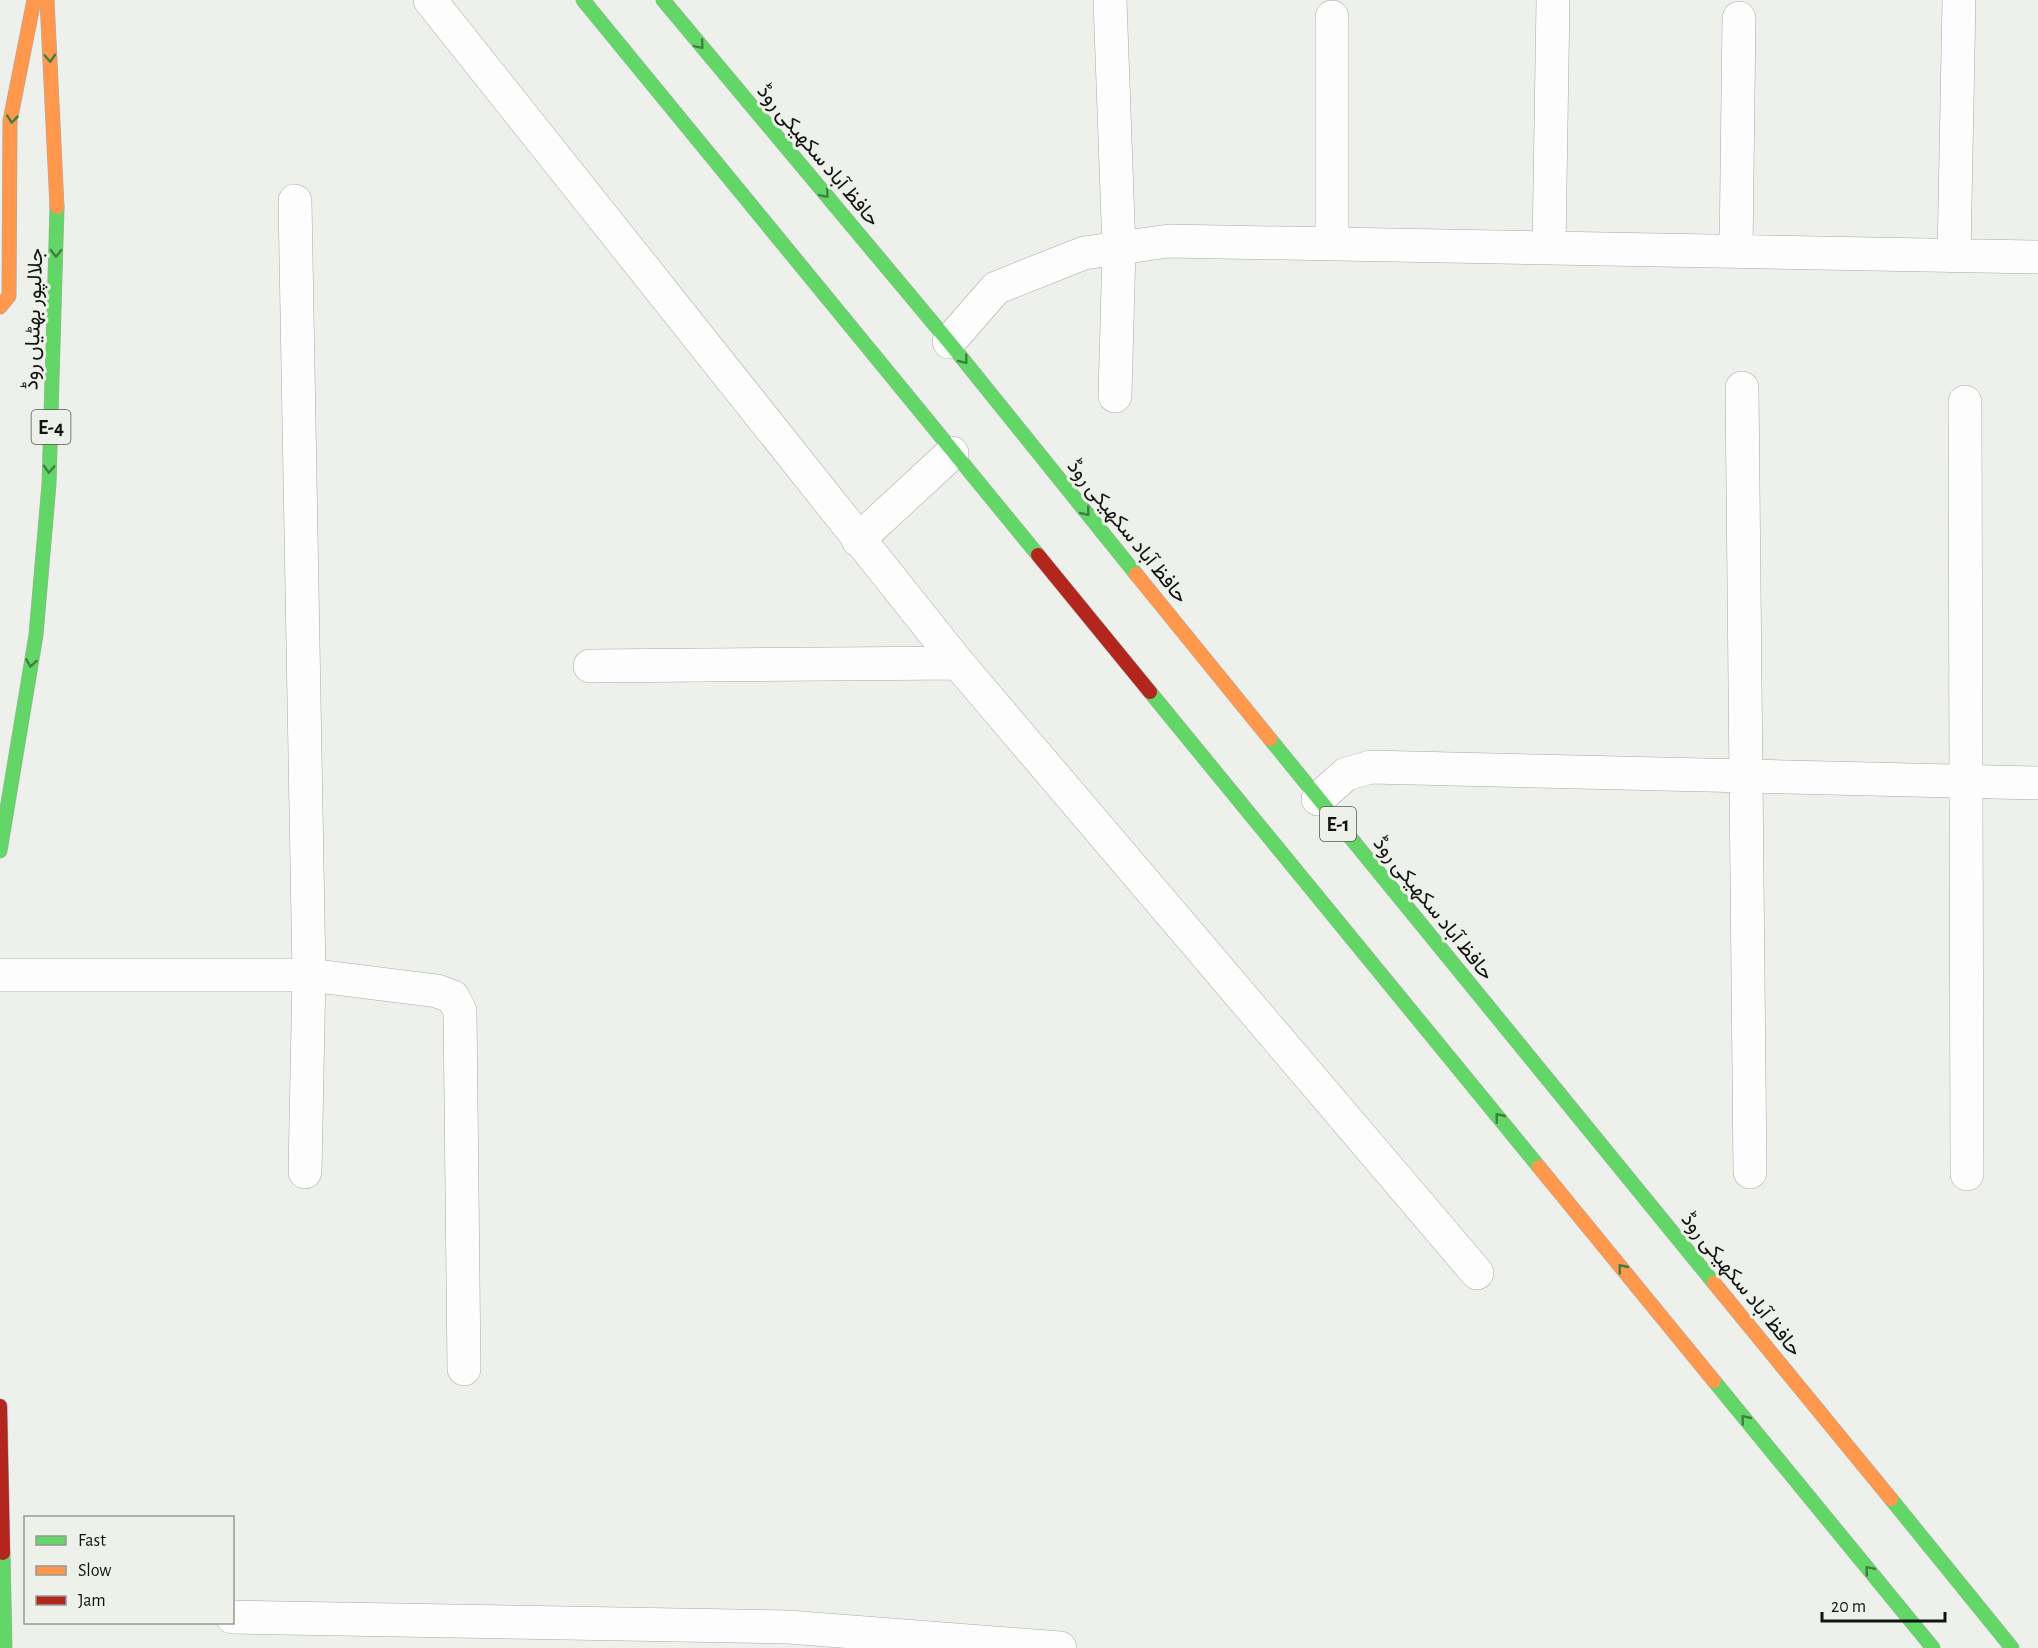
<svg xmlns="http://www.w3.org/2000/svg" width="2038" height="1648" font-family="'Alegreya Sans',Vazirmatn,sans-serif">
	<rect width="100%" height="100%" fill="#eef0eb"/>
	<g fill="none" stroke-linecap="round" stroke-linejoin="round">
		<g stroke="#a8aaa6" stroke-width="34">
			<path id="street" d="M430 0 958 663 1477 1273
				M1110 0 1119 249 1115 396
				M1332 17V244
				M295 201 309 975 305 1172
				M1549 248 1553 0
				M1736 252 1739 18
				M1954 256 1959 0
				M949 342 996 288 1084 253 1169 241 2038 257
				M1742 388 1750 1172
				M1965 402 1967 1174
				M858 540 952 453
				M590 666 958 663
				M1318 799 1346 774 1371 767 2038 783
				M0 975H309L437 991 453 997 460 1011 464 1369
				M232 1617 788 1627 1060 1648"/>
		</g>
		<g stroke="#a8aaa6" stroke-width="15">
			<path id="fast" d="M583 0 1038 555
				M663 0 949 342 1136 574
				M1150 692 1539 1167
				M1270 739 1714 1283
				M0 851 36 635 49 484 57 207
				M1714 1381 1933 1648
				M1891 1499 2012 1648
				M3 1553 5 1648"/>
		</g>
		<g stroke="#a8aaa6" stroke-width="15">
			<path id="slow" d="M47 0 57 207
				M0 307 9 296 10 121 34 0
				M1136 574 1270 739
				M1539 1167 1714 1381
				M1714 1283 1891 1499"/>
		</g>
		<g stroke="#a8aaa6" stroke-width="15">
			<path id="jam" d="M1038 555 1150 692
				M0 1406 3 1553"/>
		</g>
		<use href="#street" stroke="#fcfdfc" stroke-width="33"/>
		<use href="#fast" stroke="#63d668" stroke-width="14"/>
		<use href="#slow" stroke="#ff974d" stroke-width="14"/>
		<use href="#jam" stroke="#b3261e" stroke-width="14"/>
	</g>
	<defs><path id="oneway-chevron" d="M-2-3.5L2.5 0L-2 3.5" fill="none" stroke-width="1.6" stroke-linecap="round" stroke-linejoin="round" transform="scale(1.5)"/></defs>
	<g stroke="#3f7f41">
		<use href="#oneway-chevron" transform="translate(700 45) rotate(50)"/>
		<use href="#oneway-chevron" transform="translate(50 58) rotate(87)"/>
		<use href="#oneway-chevron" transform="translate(12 119) rotate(96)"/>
		<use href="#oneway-chevron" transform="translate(825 194) rotate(50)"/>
		<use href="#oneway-chevron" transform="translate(56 253) rotate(91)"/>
		<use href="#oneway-chevron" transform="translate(964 360) rotate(51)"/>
		<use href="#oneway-chevron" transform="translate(49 469) rotate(92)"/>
		<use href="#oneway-chevron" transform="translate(1086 512) rotate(51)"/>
		<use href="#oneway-chevron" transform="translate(31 663) rotate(100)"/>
		<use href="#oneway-chevron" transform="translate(1499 1117) rotate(-129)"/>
		<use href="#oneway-chevron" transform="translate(1622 1268) rotate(-129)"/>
		<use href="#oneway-chevron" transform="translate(1745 1419) rotate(-129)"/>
		<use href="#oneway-chevron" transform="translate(1869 1570) rotate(-130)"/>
	</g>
	<g text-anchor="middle" stroke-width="6" stroke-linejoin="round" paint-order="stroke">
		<g fill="#eef1ea" stroke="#555653" stroke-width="1.5">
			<rect x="31.5" y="410" width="39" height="34" rx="4.5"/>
			<rect x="1320" y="807" width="36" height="34" rx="4.5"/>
		</g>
		<g font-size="20" font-weight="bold" fill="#131412">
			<text x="51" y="434">E-4</text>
			<text x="1338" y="831">E-1</text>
		</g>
		<g font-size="21" fill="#131412" stroke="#eef1ea">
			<text transform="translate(819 155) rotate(50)" y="7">حافظ آباد سکھیکی روڈ</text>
			<text transform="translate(33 319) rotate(-88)" y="7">جلالپور بھٹیاں روڈ</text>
			<text transform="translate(1128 531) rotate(51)" y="7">حافظ آباد سکھیکی روڈ</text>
			<text transform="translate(1434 908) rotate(51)" y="7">حافظ آباد سکھیکی روڈ</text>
			<text transform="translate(1742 1284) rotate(51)" y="7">حافظ آباد سکھیکی روڈ</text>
		</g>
	</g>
	<rect x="24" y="1516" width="210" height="108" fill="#eef1ea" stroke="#969994" stroke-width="1.5"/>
	<rect x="36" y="1536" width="30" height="9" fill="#63d668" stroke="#969994" stroke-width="1.5"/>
	<text x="78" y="1546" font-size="18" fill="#131412">Fast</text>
	<rect x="36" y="1566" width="30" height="9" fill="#ff974d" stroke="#969994" stroke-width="1.5"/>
	<text x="78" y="1576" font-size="18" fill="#131412">Slow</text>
	<rect x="36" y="1596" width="30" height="9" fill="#b3261e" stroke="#969994" stroke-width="1.5"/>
	<text x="78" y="1606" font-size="18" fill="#131412">Jam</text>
	<path d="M1822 1612v9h123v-9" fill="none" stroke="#131412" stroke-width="3"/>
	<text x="1831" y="1612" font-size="18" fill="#131412" stroke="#eef1ea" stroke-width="4.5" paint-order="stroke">20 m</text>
</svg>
